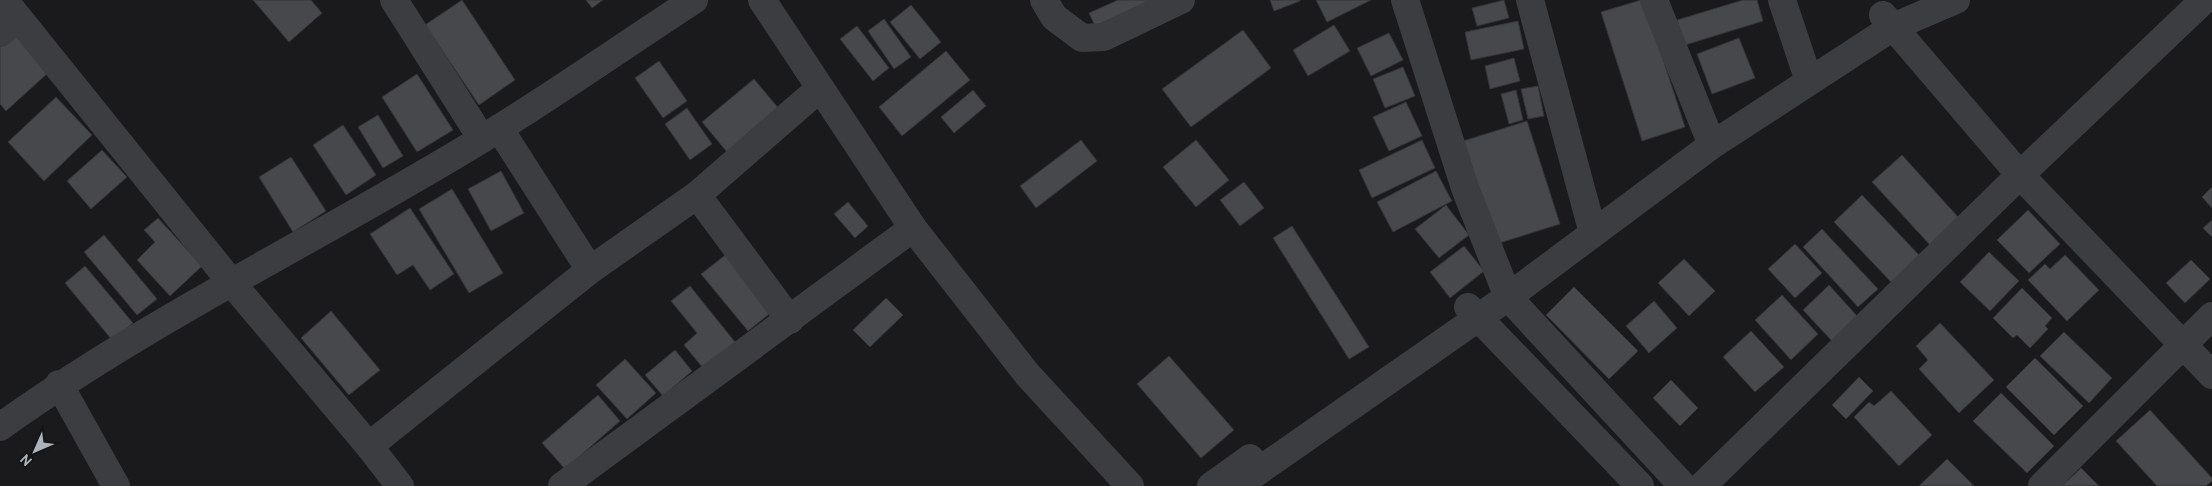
<svg xmlns="http://www.w3.org/2000/svg" width="2212" height="486" font-family="Overpass,sans-serif">
	<rect width="100%" height="100%" fill="#1a1a1c"/>
	<path fill="#47484c" stroke="#343438" d="M253 0H311L322 13 289 42Z
		M462 0 515 80 479 105 425 25Z
		M586 0H603L592 8Z
		M1118 0H1154L1095 26 1089 13Z
		M1270 0H1300V1L1274 11Z
		M1316 0H1371L1327 22Z
		M1504 0 1509 18 1477 26 1472 8Z
		M1641 0H1644L1685 127 1642 141 1601 12Z
		M1743 0H1757L1763 21 1685 45 1677 20Z
		M911 5 941 42 920 59 890 22Z
		M884 19 911 57 894 69 868 31Z
		M1518 21 1524 49 1471 60 1465 32Z
		M1334 25 1350 51 1308 76 1293 50Z
		M857 26 889 68 873 81 840 39Z
		M1243 30 1271 68 1191 127 1162 89Z
		M1389 33 1403 60 1371 76 1357 48Z
		M14 34 49 72 6 111 0 104V47Z
		M1739 38 1755 78 1712 94 1697 54Z
		M946 51 970 80 902 136 879 107Z
		M1514 58 1520 81 1490 89 1485 66Z
		M659 61 687 101 663 118 635 78Z
		M1403 67 1415 96 1385 108 1373 79Z
		M417 74 453 130 417 152 382 97Z
		M754 79 780 110 727 152 702 122Z
		M1538 86 1544 116 1528 119 1521 89Z
		M973 90 986 106 954 133 941 117Z
		M1516 90 1523 120 1509 124 1501 94Z
		M56 97 92 135 44 181 8 142Z
		M1406 102 1422 136 1389 151 1373 117Z
		M687 108 712 144 690 160 665 124Z
		M378 115 403 156 383 168 358 127Z
		M1527 121 1560 224 1493 245 1460 142Z
		M343 125 376 175 346 195 313 145Z
		M1081 140 1097 161 1036 208 1020 186Z
		M1196 140 1229 180 1196 207 1163 167Z
		M1422 140 1435 168 1372 198 1359 170Z
		M102 150 127 177 91 209 67 181Z
		M1902 155 1959 218 1930 245 1872 182Z
		M291 157 326 211 293 232 259 177Z
		M501 171 524 213 491 231 468 189Z
		M1436 171 1452 201 1393 232 1377 202Z
		M1244 182 1264 208 1240 226 1220 200Z
		M2212 187V208L2202 197Z
		M452 189 503 273 469 293 419 209Z
		M1862 195 1920 256 1892 283 1834 222Z
		M848 202 868 226 855 238 834 214Z
		M1446 205 1469 235 1439 258 1415 229Z
		M410 208 454 274 430 290 413 265 397 275 370 234Z
		M2028 210 2060 244 2029 273 1997 240Z
		M158 218 202 266 170 296 137 260 155 242 144 230Z
		M2212 220V237L2203 228Z
		M1292 226 1369 347 1349 359 1273 238Z
		M1822 229 1878 289 1858 307 1803 247Z
		M104 235 157 299 137 315 84 252Z
		M1795 244 1822 273 1795 298 1768 269Z
		M1464 246 1484 271 1450 298 1430 272Z
		M1989 252 2019 281 1990 311 1960 282Z
		M728 253 774 310 748 331 701 274Z
		M2065 255 2099 290 2067 321 2028 280 2045 264 2050 269Z
		M1684 259 1715 291 1689 316 1658 283Z
		M2191 260 2210 279 2185 303 2166 283Z
		M85 266 133 323 112 340 65 283Z
		M1829 285 1858 317 1832 341 1803 310Z
		M690 286 735 342 703 368 684 345 697 333 671 301Z
		M1574 287 1638 351 1609 379 1546 315Z
		M2022 288 2052 318 2045 326 2048 329 2030 348 2017 335 2013 338 1993 318Z
		M1782 295 1818 334 1791 360 1755 320Z
		M886 298 903 315 870 347 853 330Z
		M1654 301 1677 328 1649 353 1626 326Z
		M331 311 380 370 349 395 301 338Z
		M1940 323 1994 380 1959 413 1919 369 1928 360 1916 346Z
		M1751 331 1784 367 1755 392 1723 357Z
		M2064 332 2112 378 2089 403 2040 356Z
		M675 350 692 371 663 396 645 375Z
		M1169 356 1234 430 1201 458 1137 384Z
		M2035 358 2083 406 2054 435 2006 387Z
		M625 359 656 393 627 419 596 385Z
		M1859 377 1873 391 1846 419 1832 405Z
		M1671 380 1698 408 1680 426 1653 398Z
		M1891 391 1932 435 1899 466 1854 417 1869 402 1874 406Z
		M2001 393 2054 446 2027 473 1973 421Z
		M598 395 620 421 565 469 542 443Z
		M2150 410 2212 478V481L2206 486H2157L2116 441Z
		M1947 459 1974 486H1919Z
		M2081 468 2099 486H2062Z"/>
	<g fill="none" stroke-linecap="round" stroke-linejoin="round">
		<path stroke="#3b3d41" stroke-width="28" d="M4 0 231 282 369 446 400 486
			M394 0 482 139
			M762 0 913 228 1027 374 1130 486
			M1044 0 1054 17 1082 38 1104 37 1181 0
			M1405 0 1465 188 1508 297 1683 486
			M1530 0 1593 233
			M1654 0 1712 145
			M1782 0 1809 81
			M1883 15 2020 175 2212 375
			M0 33 18 18
			M499 128 590 270
			M697 195 790 320
			M1468 307 1640 486
			M59 384 116 486
			M0 427C152 318 322 237 482 139 554 95 623 46 694 0
			M369 446 590 270 697 195 819 89
			M562 486 913 228
			M1211 486 1250 458
			M1237 486 1508 297 1712 145 1893 27 1956 0
			M1702 486 2020 175 2204 0
			M2042 486 2212 316"/>
	</g>
	<g transform="translate(35 451) rotate(225)" stroke="#151517" stroke-width="4" paint-order="stroke">
	<path d="M0-4L9 19L0 12L-9 19Z" fill="#adb3bb"/>
	<text y="-8" font-size="14" font-weight="bold" text-anchor="middle" fill="#adb3bb">N</text>
	</g>
</svg>
